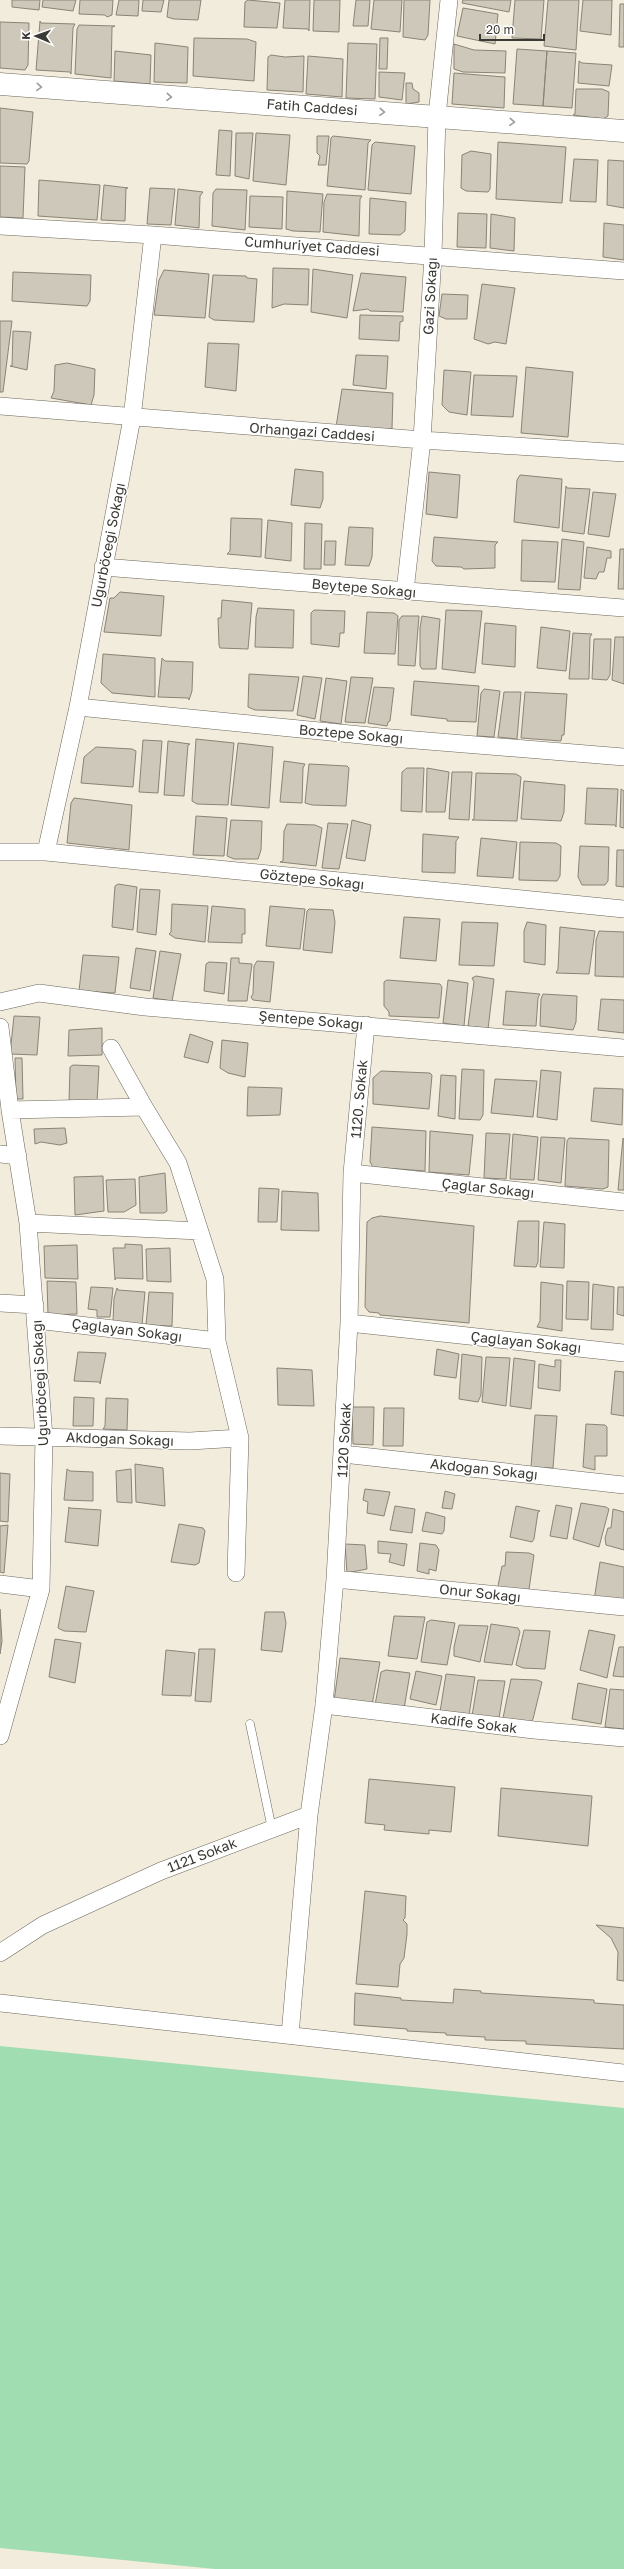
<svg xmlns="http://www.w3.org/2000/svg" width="624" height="2569" font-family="'Golos Text',sans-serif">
	<rect width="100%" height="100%" fill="#f2ecdd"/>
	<path fill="#a0deb2" d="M0 2046 624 2108V2569H215L0 2548Z"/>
	<path fill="#cec8ba" stroke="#8a8477" d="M12 0H40L39 10 12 7Z
		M43 0H76L73 11 42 7Z
		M80 0H113L112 15 107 17 105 15 79 14Z
		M119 0H139L138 16 116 15Z
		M143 0H164L161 12 142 11Z
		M169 0H201L198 20 174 19 167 17Z
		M248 0 280 3 277 28 244 27 245 2Z
		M285 0H310L309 31 308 29 283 28Z
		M314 0H340L339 32 313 31Z
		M356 0H370L368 26H353Z
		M374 0H402L400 32 371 29Z
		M404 0H430L428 35 425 40 403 37Z
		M463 0H511L509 12 462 3Z
		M515 0H544L541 39 512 38Z
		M548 0H579L576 50 544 46Z
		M583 0H612L611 35 580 31Z
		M620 4H624V47H619Z
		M463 8 498 14 495 44 457 36Z
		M40 21 41 23 75 24 73 28 71 74 70 72 36 70Z
		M0 22 29 23 28 65 25 70 0 68Z
		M79 25 115 26 112 27 111 78 75 74 77 29Z
		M194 38 247 39 256 42 254 81 193 76Z
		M380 38H388L387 69H379Z
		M155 43 188 47 187 83 154 82Z
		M348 43 377 44 375 99 346 98Z
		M454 44 474 50 506 51 505 73 463 72 454 69Z
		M517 49 547 51 543 106 513 104Z
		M115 51 151 55 150 84 114 81Z
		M547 51 576 53 572 108 543 106Z
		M271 55 285 57 304 56 303 92 267 90 268 57Z
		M308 56 343 59 342 97 306 94Z
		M579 61 582 63 612 65 609 86 578 83Z
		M379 72 405 73 402 100 379 97Z
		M454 73 505 77 504 108 452 104Z
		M406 83H412L413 89 419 93V102L406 104Z
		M576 89H602L609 92 608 116 603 119 573 115 575 114Z
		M0 108 33 112 29 161 27 164 0 163Z
		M219 130 232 131 230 176 216 175Z
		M236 133H253L249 179 235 176Z
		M256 133 290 135 286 185 253 181Z
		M317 136H329L326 165H318L320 156 317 153Z
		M333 136 371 140 368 143 365 190 327 186 331 138Z
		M375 142 415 146 411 194 368 190 372 145Z
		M498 142 566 147 562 203 496 199Z
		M471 151 491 154 490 189 488 192 466 191 461 188 462 155Z
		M574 159 598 160 596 202 570 201Z
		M608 160 624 161V208L607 205Z
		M0 166 25 167 23 218 0 217Z
		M39 180 100 185 97 220 38 216Z
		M104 185 128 188H126L125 221 101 220Z
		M150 188 175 189 171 225 147 224Z
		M178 189 203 192 200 196 199 228 175 225Z
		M216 189 247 190 245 230 212 226 213 193Z
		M287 191 323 194 320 232 293 231 286 229Z
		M327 194 362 196 360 199 359 236 323 232 324 202Z
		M250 196 283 197 282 229 249 227Z
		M370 198 406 202 405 231 400 235 369 234Z
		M458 213 487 214 486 248 457 247Z
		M491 214 515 218 514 251 490 248Z
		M604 223 624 225V260L603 257Z
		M273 268 309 269 308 305 284 304 272 308Z
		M313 269 353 275 347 318 311 312Z
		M164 270 209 274 205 318 154 315 159 280Z
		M13 272 91 275 90 301 87 306 12 301Z
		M361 273 406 277 403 312 370 311 368 309 353 311Z
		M213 275 246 276 247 278 257 279 254 322 214 320 209 317Z
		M482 284 515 288 506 344 495 342 488 344 474 339Z
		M442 294 468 295 467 319H446L439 316Z
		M360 315 403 316V321L400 322 399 341 359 339Z
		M0 321H12L3 392H0Z
		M13 331 31 332 27 370 10 366H12Z
		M208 343 239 344 236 391 205 387Z
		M356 355 388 356 386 389 353 385Z
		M67 363 95 369 94 395 91 405 51 398 54 391 55 365Z
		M526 367 573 372 568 437 521 433Z
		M444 370 471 372 467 415 449 412 442 405Z
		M474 375 517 376 513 417 471 415Z
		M342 389 393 393 392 429 336 427Z
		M295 469 323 472V499L320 508 291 505Z
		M429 472 460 475 457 518 426 514Z
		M520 475 562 479 559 528 514 522 517 480Z
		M566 486 567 488 590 489 584 534 562 531Z
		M593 492 616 494 609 537 588 534Z
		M231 518 262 519 261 557 227 554 230 551Z
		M268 520 292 523 291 561 265 558Z
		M305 523 322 524 321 569H304Z
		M349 527 373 528 372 557 369 566 345 565Z
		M434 537 498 542 495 545V568L464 569 461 567 436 566 432 561Z
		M562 539 584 542 580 590 558 589Z
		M522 540 558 542 555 582 521 581Z
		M325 541H336L335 565H324Z
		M587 547 611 551V558H607L604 572H599L596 579 584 578Z
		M620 549H624V589H618Z
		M120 592 164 596 161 636 104 632 110 598H114Z
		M222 600 252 603 248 649 220 648 219 645 218 618H221Z
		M258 608 294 610 293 648 255 647 256 617Z
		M314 610 345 611 344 633H340L339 647 311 644V613Z
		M446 610 482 611 475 673 442 669Z
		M367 612 394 613 398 616 395 654 364 653Z
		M402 616H419L415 666 398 665 399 620Z
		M422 616 440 619 436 669H422L420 666V628Z
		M485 623 516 626 515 667 482 664Z
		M541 627 570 631 566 671 537 668Z
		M573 633 592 634 590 637 589 679H569Z
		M615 637H624V684L612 680Z
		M594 639H611L610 675 607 680 592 679Z
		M103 654 155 658V697L112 693 101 683Z
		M162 658 165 661 193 662 192 691 189 700 188 698 158 697Z
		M249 674 299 677 293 711 255 710 248 707Z
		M303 676 322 678 315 719 297 715Z
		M351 677 373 678 365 723 345 722Z
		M326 678 347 681 341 724 320 721Z
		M414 681 479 686 476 722 447 721V719L411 715Z
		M374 687 394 688 390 721 388 722 387 726 368 723Z
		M484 689 500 691 494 737 477 736 481 693Z
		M504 692H521L517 739 498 737Z
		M525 692 567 694 564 735H562L561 741 521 738Z
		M196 739 234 743 228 805 197 804 192 801Z
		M143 740 162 741 158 793 139 792Z
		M168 741 190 744 188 745 184 796 164 795Z
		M238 743 273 747 269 808 231 805Z
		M96 747 132 749 136 751 133 787 81 783 84 757Z
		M284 761 305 764 303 768 302 803 280 802Z
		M309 764 347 766 349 768 346 806 312 805 305 803Z
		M407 768H424L422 812 401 811 402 772Z
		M427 768 449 772 445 812H426Z
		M452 772H472L469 820 449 819Z
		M476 773 516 774 521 777 517 821 472 820 474 819Z
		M524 781 565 785 564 812 561 821 521 819Z
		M587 788 618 789 616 827 615 825 585 824Z
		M621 789 624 791V828L620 827Z
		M74 798 132 805 129 850 67 843 71 803Z
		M196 816 227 818 224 856 193 855Z
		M231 820 262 821 261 850 258 859H234L227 856Z
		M352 820 371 825 365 861 346 858Z
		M328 823 348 824 339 869 322 868Z
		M287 824 315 825 322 828 316 866 280 862 283 861 284 831Z
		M423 834 459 837 456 841 455 873 422 872Z
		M481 838 517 842 513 878 477 876Z
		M520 842 556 843 561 846 560 876 557 881 519 880Z
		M580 846 609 847 608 881 605 885H582L578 877Z
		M617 850H624V887L616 886Z
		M118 884 137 887 133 930 112 927 115 886Z
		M140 889 160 890 156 935 137 932Z
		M172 904 208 906 205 942 175 938 169 934 171 932Z
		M212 906 245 909V934H242V943L208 942Z
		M270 906 305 909 300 949 266 946Z
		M309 909 333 910 335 922 332 953 303 950 307 911Z
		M404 917 440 919 436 961 400 958Z
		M462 922 498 923 494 966 459 965Z
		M527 922 546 925 545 965 524 962V931Z
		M560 927 595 931 589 974 556 973 558 969Z
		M599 931 624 932V977L595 976 596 940Z
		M136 948 156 951 150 991 130 988Z
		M160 951 181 954 172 1001 153 998Z
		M83 955 119 957 115 993 79 991Z
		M231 958H239V963L252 964 247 1001H228Z
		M257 961 274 962 270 1002 253 1000 251 997 253 994 254 966Z
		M209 962 227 963 224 994 204 991 206 964Z
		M476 976 494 979 488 1029 468 1026 474 982 472 978Z
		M387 980 440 984 442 987 439 1018 389 1016V1012L384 1006V982Z
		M448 980 468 983 464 1026 443 1023Z
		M506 991 540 994 538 998 536 1026 503 1025Z
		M543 994 577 996 576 1022 573 1030 540 1026 541 999Z
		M601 999 624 1000V1033L598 1030Z
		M14 1016 40 1017 37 1055 10 1054Z
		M102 1028V1055L68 1056 69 1030Z
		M190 1034 213 1042 208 1063 184 1057Z
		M222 1040 248 1043 245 1077 228 1073 220 1068Z
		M15 1058H22L23 1099H16Z
		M73 1065 99 1066 97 1102 69 1103 70 1067Z
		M462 1069 484 1070 483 1115 480 1120 459 1119Z
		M541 1070 561 1072 557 1120 537 1117Z
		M381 1071 430 1073 432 1075 429 1109 373 1104V1078Z
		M441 1075 456 1076 455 1119 438 1116Z
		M495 1079 537 1081 533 1117 491 1113Z
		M248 1087 282 1088 280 1115 247 1116Z
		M594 1088 623 1089 622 1125 591 1121Z
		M372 1127 426 1131 425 1171 373 1167 370 1162Z
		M65 1128 67 1143 60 1145 41 1142 35 1144 34 1129Z
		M430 1131 473 1135 469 1175 429 1172Z
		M486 1133 510 1134 506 1179 484 1178Z
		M513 1134 538 1137 534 1180 510 1179Z
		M541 1137 565 1138 561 1183 538 1180Z
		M569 1138 609 1140 608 1187 603 1189 565 1186 567 1141Z
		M623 1138 624 1140V1190H618Z
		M165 1173 167 1211 164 1213H140L139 1177Z
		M103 1176 104 1211 75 1215 74 1177Z
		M135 1179 136 1205 124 1212H108L106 1180Z
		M259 1188 279 1189 277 1222H258Z
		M282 1191 318 1193 319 1231 281 1230Z
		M380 1216 474 1226 469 1323 380 1315 379 1313 369 1312 365 1307 367 1222 372 1218Z
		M518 1221H539L538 1262 536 1267 514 1266Z
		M544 1222 565 1224 564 1268 540 1267Z
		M125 1244 142 1245 143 1279 116 1278 115 1280 113 1248H125Z
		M77 1245 78 1279 45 1278 44 1246Z
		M170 1248 171 1282 147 1281 146 1249Z
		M47 1281 76 1282 77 1314 48 1315Z
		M567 1281 589 1282 588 1320 566 1319Z
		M541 1282 563 1285 562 1331 537 1327 540 1321Z
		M593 1284 614 1287 613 1330 591 1329Z
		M91 1287 113 1288 110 1317H97V1310L88 1309Z
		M618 1287H624V1316L617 1314Z
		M117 1288 118 1290 145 1292 142 1325 113 1322 114 1298Z
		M149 1292 173 1293 172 1326 146 1325Z
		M437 1349 459 1354 456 1378 434 1375Z
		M78 1352 106 1353 100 1384V1382L74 1381Z
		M462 1354 482 1357 481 1395 478 1402 459 1399Z
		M486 1357 510 1358 506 1406 482 1402Z
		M514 1358 535 1361 531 1409 510 1406Z
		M555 1360H561L560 1391 538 1388 539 1364 555 1367Z
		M277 1368 312 1370 314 1406 278 1405Z
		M615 1371 624 1372V1416L611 1414Z
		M74 1397 94 1398 93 1426H73Z
		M106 1398 128 1399 127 1430 103 1429 105 1426Z
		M352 1407H374L373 1445 353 1444Z
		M384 1408H404L403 1446H383Z
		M535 1415 557 1416 553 1468 531 1467Z
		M586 1424 605 1425 607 1427V1456H595V1470L583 1467Z
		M135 1464 163 1468 165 1506 136 1502Z
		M67 1469 70 1471 93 1472V1501L64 1500Z
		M131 1469 132 1503 117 1502 116 1471Z
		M0 1473 10 1474 8 1522 0 1521Z
		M365 1489 390 1492 384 1516 367 1513 368 1502 363 1500Z
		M445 1491 455 1494 452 1509 442 1508Z
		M581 1503 606 1507 609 1509 599 1547 573 1539Z
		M556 1505 572 1508 567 1539 550 1536Z
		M395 1506 415 1509 412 1533 390 1530Z
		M516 1506 540 1511 538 1512 534 1539 532 1542 510 1537Z
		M69 1507V1508L101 1510 98 1546 65 1542Z
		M613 1509 624 1512V1550L606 1545 605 1538 608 1528H611Z
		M426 1512 445 1517 444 1531 442 1534 422 1531Z
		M179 1524 203 1528 205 1531 199 1563 195 1565 171 1562Z
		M8 1525 4 1573 0 1572V1526Z
		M378 1541 407 1544 404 1566 389 1562 391 1554 378 1553Z
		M420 1543 436 1545 439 1550 436 1571 429 1569V1574L417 1571Z
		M345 1544 365 1545 367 1569 347 1573Z
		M506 1552 529 1553 534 1555 528 1596 497 1591 502 1566H505Z
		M600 1562 624 1567V1600H594Z
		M66 1586 94 1591 86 1632 64 1631 58 1628Z
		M0 1609 2 1641 0 1654Z
		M265 1612H284L286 1623 282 1652 261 1650Z
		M394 1616 425 1617 417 1659 388 1656Z
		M431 1620 455 1623 447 1665 421 1662 427 1622Z
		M491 1624 518 1628 520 1632 512 1665 484 1662Z
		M459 1625 488 1626 480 1662 454 1656V1647Z
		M524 1630 550 1631 545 1669 523 1668 516 1665Z
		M589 1630 615 1635 607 1678 580 1670Z
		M55 1639 81 1643 75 1683 49 1677Z
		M619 1647H624V1677L613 1676Z
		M199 1649H215L211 1702 195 1701Z
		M166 1650 195 1653 191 1696 162 1695Z
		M340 1658 380 1662 372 1705 334 1701Z
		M386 1670 410 1673 404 1709 375 1705 381 1672Z
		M416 1671 442 1676 436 1705 410 1699Z
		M446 1674 475 1677 469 1715 440 1712Z
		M511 1679 537 1680 542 1682 533 1719 531 1722 503 1718Z
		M478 1680 505 1681 499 1718 472 1716Z
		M578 1683 607 1689 601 1724 572 1719Z
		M610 1689 624 1690V1729L605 1727Z
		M369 1779 455 1787 451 1832 429 1830V1834L384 1830 385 1825 365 1823Z
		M501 1788 592 1796 588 1846 498 1836Z
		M365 1891 406 1896 405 1918 403 1920 407 1924V1934L404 1958 400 1964 398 1987 356 1984Z
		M596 1925 624 1928V1981L617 1980 618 1952 611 1938Z
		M454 1989 481 1991V1993L594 2000V2003L624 2005V2049L526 2044V2041L485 2040V2037L446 2035V2033L407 2031V2029L354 2025 355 1993 401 1998V2000L453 2003Z"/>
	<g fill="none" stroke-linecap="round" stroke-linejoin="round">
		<g stroke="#6c675b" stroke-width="9">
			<path id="lane" d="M250 1724 272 1829"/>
		</g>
		<g stroke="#6c675b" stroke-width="18">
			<path id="street" d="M0 226 153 235 624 271
				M0 406 422 440 624 453
				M103 567 624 608
				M405 591 422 440 433 255 437 116 449 0
				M78 707 391 738 624 757
				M0 852H46L624 909
				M46 852 78 707 132 418 153 235
				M0 1002 39 993 145 1007 624 1048
				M0 1027 10 1110 28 1223 44 1437 41 1589 0 1736
				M111 1048 144 1107
				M10 1110 144 1107 178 1163 215 1279 217 1341 240 1438 236 1573
				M0 1154 18 1156
				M352 1173 624 1202
				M28 1223 199 1231
				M0 1303 35 1305
				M36 1320 217 1341
				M349 1323 624 1353
				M0 1436 190 1441 240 1438
				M343 1454 624 1485
				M335 1579 624 1607
				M0 1584 41 1589
				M324 1705 534 1730 624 1738
				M0 1953 43 1925 161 1871 309 1815 324 1705 335 1579 349 1323 352 1173 366 1025
				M0 2003 624 2073
				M290 2035 309 1815"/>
		</g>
		<g stroke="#6c675b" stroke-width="23">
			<path id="secondary" d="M0 84 624 131"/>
		</g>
		<use href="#lane" stroke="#fff" stroke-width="8"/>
		<use href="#street" stroke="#fff" stroke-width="17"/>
		<use href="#secondary" stroke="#fff" stroke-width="22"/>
	</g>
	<defs><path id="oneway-chevron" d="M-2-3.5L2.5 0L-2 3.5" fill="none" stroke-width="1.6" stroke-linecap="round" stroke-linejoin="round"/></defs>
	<g stroke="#9d9c99">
		<use href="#oneway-chevron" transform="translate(39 87) rotate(4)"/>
		<use href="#oneway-chevron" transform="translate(169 97) rotate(4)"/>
		<use href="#oneway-chevron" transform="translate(382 112) rotate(4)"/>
		<use href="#oneway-chevron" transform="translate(512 122) rotate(4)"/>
	</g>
	<g text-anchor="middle" stroke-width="3" stroke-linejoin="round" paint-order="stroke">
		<g font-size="14" fill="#3b3933" stroke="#fff">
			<text transform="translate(312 107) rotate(4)" y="5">Fatih Caddesi</text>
			<text transform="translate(312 246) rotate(4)" y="5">Cumhuriyet Caddesi</text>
			<text transform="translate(430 296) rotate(-87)" y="5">Gazi Sokağı</text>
			<text transform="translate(312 432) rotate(4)" y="5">Orhangazi Caddesi</text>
			<text transform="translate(108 545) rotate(-79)" y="5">Uğurböceği Sokağı</text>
			<text transform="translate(364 588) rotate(5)" y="5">Beytepe Sokağı</text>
			<text transform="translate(351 734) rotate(5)" y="5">Boztepe Sokağı</text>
			<text transform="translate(312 879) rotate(6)" y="5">Göztepe Sokağı</text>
			<text transform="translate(311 1020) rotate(5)" y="5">Şentepe Sokağı</text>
			<text transform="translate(359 1099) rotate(-85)" y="5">1120. Sokak</text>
			<text transform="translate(488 1188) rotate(6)" y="5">Çağlar Sokağı</text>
			<text transform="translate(127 1330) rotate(7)" y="5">Çağlayan Sokağı</text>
			<text transform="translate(526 1342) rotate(6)" y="5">Çağlayan Sokağı</text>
			<text transform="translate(40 1383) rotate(-93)" y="5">Uğurböceği Sokağı</text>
			<text transform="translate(120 1439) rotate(2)" y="5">Akdoğan Sokağı</text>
			<text transform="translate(344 1440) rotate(-87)" y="5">1120 Sokak</text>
			<text transform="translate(484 1469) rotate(6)" y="5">Akdoğan Sokağı</text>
			<text transform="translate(480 1593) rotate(6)" y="5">Onur Sokağı</text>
			<text transform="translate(474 1723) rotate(7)" y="5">Kadife Sokak</text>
			<text transform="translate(202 1855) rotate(-21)" y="5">1121 Sokak</text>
		</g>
	</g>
	<g transform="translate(36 36) rotate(272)" stroke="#ffffff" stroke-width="3" paint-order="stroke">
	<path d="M0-3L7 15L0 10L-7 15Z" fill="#3b3933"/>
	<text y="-6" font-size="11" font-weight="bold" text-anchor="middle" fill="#3b3933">K</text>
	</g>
	<path d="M480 34v6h64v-6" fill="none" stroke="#3b3933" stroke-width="2"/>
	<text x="486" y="34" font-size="12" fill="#3b3933" stroke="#ffffff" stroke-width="3" paint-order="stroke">20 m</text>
</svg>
